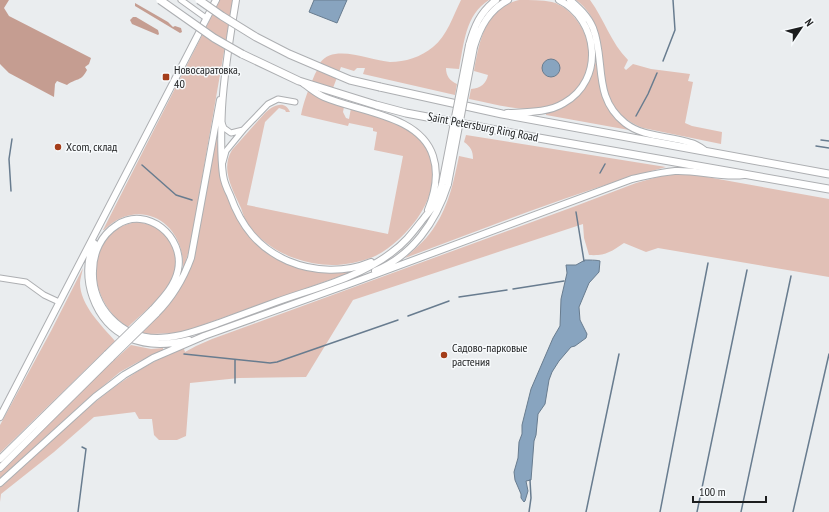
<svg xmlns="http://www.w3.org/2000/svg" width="829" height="512" font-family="'PT Sans Narrow',sans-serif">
	<rect width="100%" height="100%" fill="#eaedef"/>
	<path fill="#e1c0b6" d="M220 0H233L190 247 184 267H183C184 221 138 196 104 230H103Z
		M461 0H489C465 15 464 44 459 69L446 68C446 76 450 81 457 84L455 95 363 74 365 68H357L354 71 341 67 328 101 344 107 343 112 346 118 349 119 351 108C370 114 398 120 413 133 451 164 429 213 398 240 391 246 383 253 373 257 347 267 321 268 294 258 277 252 261 241 250 227 245 221 243 214 241 208 233 190 220 169 232 150L265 113C272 106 285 99 290 112H286L285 110 279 108 265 122 247 205 388 234 403 156 374 150 377 132 373 131V128L349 123 348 126 301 115C304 100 309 88 315 74 317 71 318 66 320 63 334 43 371 61 390 62 405 62 421 57 433 47 447 36 453 16 461 0Z
		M519 0C530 0 542 0 552 2 563 5 572 13 578 22 603 57 583 101 542 108 518 112 492 103 469 99L471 89C481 88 486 84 488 75L474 71C479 42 485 8 519 0Z
		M576 0H590C604 19 611 43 628 60L624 68 626 70 633 64 651 69 690 74 688 81 693 82 685 123 692 126 722 132 721 144 643 128C578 103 623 34 576 0Z
		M596 60H597C598 81 600 101 615 117 619 122 625 125 629 130L546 115V113C573 107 591 88 596 60Z
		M466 135 666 167C577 191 491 226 405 258 416 248 428 238 435 226 449 205 454 180 459 156L473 159C473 151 471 147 464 142Z
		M216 138H217L221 177 230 204 243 228 257 244 279 260 325 272 348 271 349 273 180 333 150 334 142 333 164 310 184 281 191 266 196 247Z
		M682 174 696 175 829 199V277L658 248 646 252 624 243C611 252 605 256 589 255L584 238 583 224 353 300 306 377 239 378 190 383 186 436 177 440H159L154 435 152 419H139L135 412 94 417 54 452 1 494 0 502V487C10 478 19 469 29 460 76 418 122 373 181 349H184L185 352 196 346 212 339 573 207 636 183 661 176Z
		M137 222C152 224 165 230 172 244 189 278 149 307 128 327 86 303 81 230 137 222Z
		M83 268C82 273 80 279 80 283 80 305 102 326 115 341L0 453V425L51 331Z
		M131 345 151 349 163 348V350L136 363 120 372 85 401 0 478V472L6 465 79 392Z"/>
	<path fill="#c59d91" d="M0 0H9L4 8 9 16 91 58 89 64 85 67 87 70C81 82 76 78 67 85L57 81 55 84 54 97 9 73 0 64Z
		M135 3 168 22 173 27 175 26 181 28 182 32 180 33 135 6Z
		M133 17H136L158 30 159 34 158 35 132 24 130 20Z"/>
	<path fill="#88a4bf" stroke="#687c8f" d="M314 0H347L337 23 309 12Z
		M542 68a9 9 0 1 1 18 0a9 9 0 1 1-18 0Z
		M585 260C587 260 598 260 600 261L599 272 589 283 579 307 580 320 587 334 586 338 575 346 571 347 559 361 552 372 549 380 545 404 538 414 536 435 534 441 531 480 526 481 528 491 525 501 524 502 521 498V494L515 480 514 472 518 458 519 442 522 434V425L531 389 553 338 560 326 561 299 567 273 566 265H576Z"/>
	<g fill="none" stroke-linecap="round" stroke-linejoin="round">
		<path stroke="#687c8f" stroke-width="1.5" d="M663 61 675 30 673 0
			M636 116 648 94 657 73
			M821 140 829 141
			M816 146 829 148
			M142 165 176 195 192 200
			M600 173 605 164
			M11 191 9 159 12 139
			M576 212 584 261
			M513 289 564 281
			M459 297 507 290
			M408 316 449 301
			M184 354 270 363 277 362 398 320
			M235 383V360
			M78 512 86 449 82 447
			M529 512 531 498 530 480
			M586 512 619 354
			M660 512 708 263
			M697 512 747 270
			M741 512 791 276
			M793 512 829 354"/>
		<g stroke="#adafb2" stroke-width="7">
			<path id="minor" d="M181 0 206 18
				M222 123 224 128 231 133 243 130
				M223 162 226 151 244 129 268 104 278 99 295 102
				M0 278 26 282 44 295 59 302"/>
		</g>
		<g stroke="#adafb2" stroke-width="8">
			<path id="major" d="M236 0C230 36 224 72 222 108 221 131 220 153 223 175 224 182 227 189 230 195 241 226 258 248 288 261 314 272 345 273 371 262
				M570 0C579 8 588 16 593 28 606 61 592 97 625 123 644 138 669 135 691 143 695 144 700 147 704 150
				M469 45C474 27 480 12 496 0
				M474 47C480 27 489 10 508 0
				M304 84C310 88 317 94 324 97 359 112 420 115 433 156 439 174 435 193 428 210
				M507 113C526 112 548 113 564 103 605 80 599 20 559 0
				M94 243C79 277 94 322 129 338 148 346 169 345 189 340
				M375 271C412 256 436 222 448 184
				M152 310C162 299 175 286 178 270 185 237 147 205 117 225 101 235 93 253 93 271 92 288 99 306 111 318 142 351 182 336 219 323 238 316 257 309 276 302 315 288 358 278 391 253 406 242 413 232 424 218 427 214 431 210 434 205 438 199 440 191 442 184
				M156 314C172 298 183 280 191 258L220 100
				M0 417 216 0
				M0 459 107 354
				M0 468 111 358
				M0 483 95 397 124 375 153 358 204 336 352 283 632 179C646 176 661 172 675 171 698 170 721 178 744 175"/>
		</g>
		<g stroke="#adafb2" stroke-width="9">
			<path id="highway" d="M242 54 299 81 376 105 406 113 533 137 829 189
				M380 87 502 114 829 174"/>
		</g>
		<use href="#minor" stroke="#fff" stroke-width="5"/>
		<use href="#major" stroke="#fff" stroke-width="6"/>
		<use href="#highway" stroke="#fff" stroke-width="7"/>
		<g stroke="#adafb2" stroke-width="8" stroke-linecap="butt">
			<path id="major-bridge" d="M442 184 469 45
				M448 184 474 47
				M107 354 152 310
				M111 358 156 314"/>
		</g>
		<g stroke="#adafb2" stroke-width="9" stroke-linecap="butt">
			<path id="highway-bridge" d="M160 0 214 38 242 54
				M199 0 222 16 256 37 289 54 350 80 380 87"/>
		</g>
		<use href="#major-bridge" stroke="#fff" stroke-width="6"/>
		<use href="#highway-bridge" stroke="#fff" stroke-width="7"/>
	</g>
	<g fill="#a43d1a" stroke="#f7fafc" stroke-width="1.5">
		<rect x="162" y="73" width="8" height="8" rx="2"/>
		<circle cx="58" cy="147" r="4"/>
		<circle cx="444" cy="355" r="4"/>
	</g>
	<g text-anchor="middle" stroke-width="3" stroke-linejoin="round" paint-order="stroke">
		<g font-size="12" fill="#1c1d1e" stroke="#f7fafc" text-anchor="start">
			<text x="174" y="74">Новосаратовка,<tspan x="174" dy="14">40</tspan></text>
			<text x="66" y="151">Xсom, склад</text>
			<text x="452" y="352">Садово-парковые<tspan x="452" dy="14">растения</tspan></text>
		</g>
		<g font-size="12" fill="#1c1d1e" stroke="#f7fafc">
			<text transform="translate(483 127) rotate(11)" y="4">Saint Petersburg Ring Road</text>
		</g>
	</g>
	<g transform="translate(801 28) rotate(55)" stroke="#f7fafc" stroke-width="3" paint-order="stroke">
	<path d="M0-3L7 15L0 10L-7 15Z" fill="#1c1d1e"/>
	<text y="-6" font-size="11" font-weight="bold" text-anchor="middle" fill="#1c1d1e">N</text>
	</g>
	<path d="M693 496v6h73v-6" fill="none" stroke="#1c1d1e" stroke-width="2"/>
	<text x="699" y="496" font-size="12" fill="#1c1d1e" stroke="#f7fafc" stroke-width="3" paint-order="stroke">100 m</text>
</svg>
